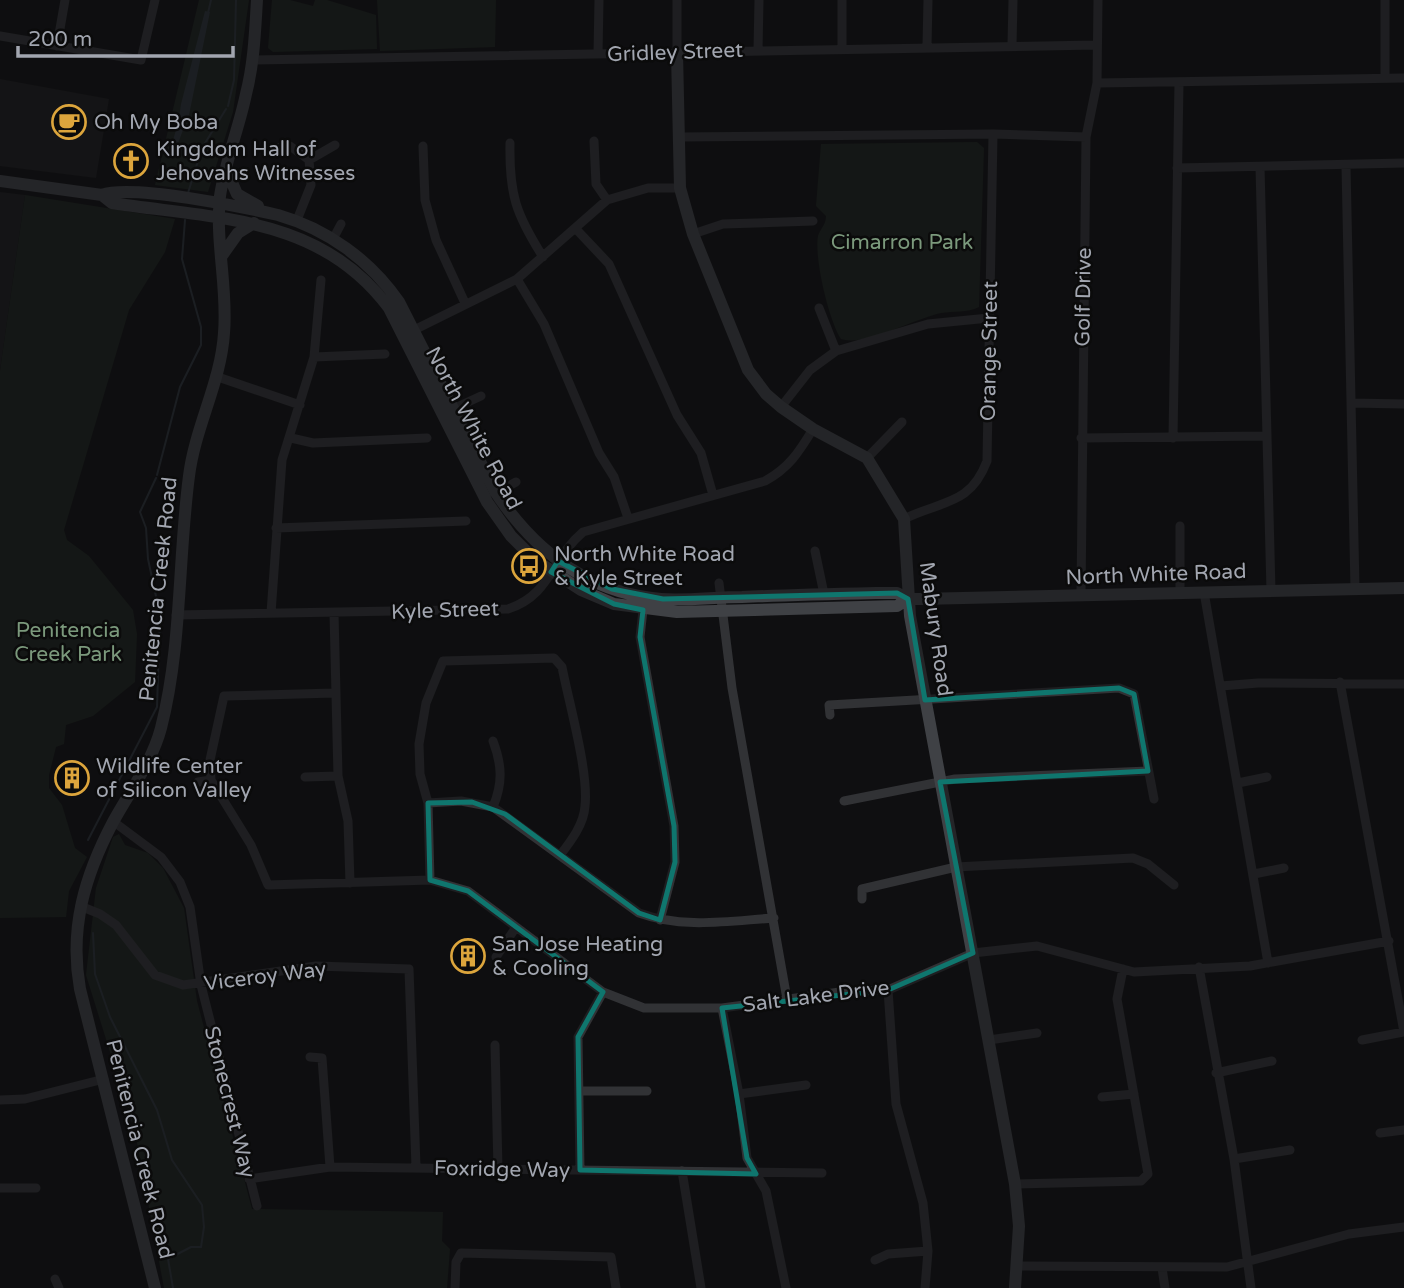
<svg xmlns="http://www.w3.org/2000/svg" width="1404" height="1288" font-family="'Varela Round',sans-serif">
	<rect width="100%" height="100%" fill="#0f0f11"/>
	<path fill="#1c1c1d" d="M0 79 109 99 96 178 0 166Z
		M0 192 25 195 0 371Z"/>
	<path fill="#1c231d" d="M199 0H249L233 112 208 192 155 185Z
		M272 0H290L313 6 315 0H327L376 15 377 49 273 52 268 48Z
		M377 0H496L495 47 380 51Z
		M977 142 984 148 979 307C967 313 953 311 941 313 916 318 864 347 841 339 829 321 814 258 818 236 820 229 826 225 826 216L816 206 821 144Z
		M25 195 175 219 165 252 129 310 64 530 67 540 89 556 133 610 137 634 135 682 93 716 66 725 64 744 56 747 49 775V788L62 805 75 848 87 857 69 891 66 917 0 918V371Z
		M119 834 125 845 148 853 163 868 184 908 197 1001 252 1209 443 1212 442 1241 450 1249 447 1288H164L135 1132 86 975 96 888 113 837Z"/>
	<path fill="#2b3238" d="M205 11 210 12 189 115 183 122 179 118 181 104Z
		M178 123 183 125V130L173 157 169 154Z"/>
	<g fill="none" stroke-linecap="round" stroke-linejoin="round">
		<path stroke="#2b3238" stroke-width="2" d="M208 13 211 0
			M228 106 234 80 236 0
			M188 193 202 148 226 109
			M157 475 180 387 201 345V327L182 259 185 220
			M88 840 157 707 160 615 148 559 146 528 140 512 156 478
			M93 933 95 974 110 1017 157 1110 172 1160 202 1205 204 1227 201 1247H191L168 1259 173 1288"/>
		<path stroke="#313235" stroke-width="9" d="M1385 0V78
			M0 36 141 60 155 0
			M1012 45 1013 0
			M57 46 65 0
			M927 46 928 0
			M842 49V0
			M758 50 759 0
			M677 53V0
			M598 54 599 0
			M253 60 1096 45
			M1097 83 1404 78
			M680 137 993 134 1086 137
			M594 141 596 184 607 200
			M510 143C509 195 516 214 543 257
			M423 146 425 200 436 240 465 303
			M269 149 290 146 309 160 311 185 297 220
			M309 160 335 145
			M1346 166 1355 589
			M1260 167 1271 591
			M1177 168 1404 163
			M576 229 609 264 677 415 701 453 713 495
			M693 234 723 224 813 221
			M333 239 341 224
			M517 279 544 324 599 453 614 477 628 518
			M819 308 836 351
			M410 332 517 279 607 200 648 188H680
			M314 357 385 354
			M215 376 300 405
			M1351 403 1404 404
			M781 407 810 370 836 351 928 324 989 318
			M455 408 481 396
			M291 438 313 443 427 438
			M1081 438 1266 436
			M1173 438 1179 83
			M867 458 902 422
			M496 493 516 482
			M904 519C942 500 970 506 987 461L993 134
			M276 528 466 521
			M815 551 824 594
			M719 583 732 688 787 999
			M1204 592 1268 963
			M1180 593V526
			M1081 596 1086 137 1097 83 1098 0
			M643 610 640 637 674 826 675 862 660 920
			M271 613 282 460 314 357 321 280
			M334 613 338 776 348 821 350 883
			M176 615 508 609C551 595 551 559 583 532L765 481C789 468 799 452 813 429
			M1340 682 1404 1032
			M1221 686 1258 683 1404 684
			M334 693 224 696 210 760 211 780 251 845 268 885 430 880 468 891 603 992 644 1008H722L840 992 888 990 973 953 1037 946 1134 972 1250 966 1389 941
			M830 715 829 705 1119 688 1134 694 1154 799
			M305 777 338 776
			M198 782 211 780
			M1238 783 1267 777
			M844 801 955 779 1148 771
			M428 803 461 801 493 807 639 913C683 929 728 921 774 918
			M493 807C503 783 502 765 493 741
			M114 822 161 857 180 882 190 907 201 985 257 1206
			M1254 874 1284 868
			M430 880 428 803 420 774 419 744 426 703 443 661 554 658 562 667C569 703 589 773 585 806 584 824 571 841 561 854
			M862 899V889L956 867 1133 858 1148 864 1174 885
			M80 906 100 914 116 925 155 975 183 985 316 966 409 969 416 1167
			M496 957 516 927
			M1199 967 1234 1159 1251 1288
			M888 990 896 1104 923 1203 928 1251 925 1288
			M722 1008 739 1094 747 1158 766 1191 786 1288
			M989 1040 1037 1033
			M1362 1040 1404 1032
			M495 1045 498 1169
			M310 1057 322 1058 330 1167
			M1216 1073 1272 1061
			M579 1091H647
			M739 1094 806 1085
			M1102 1097 1134 1094
			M0 1100 25 1099 104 1079
			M1380 1133 1404 1130
			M1234 1159 1290 1150
			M580 1170 578 1037 603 992
			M682 1171 701 1288
			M249 1179 330 1167 822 1173
			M1015 1184 1141 1181 1148 1174 1117 999 1123 969
			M0 1188H36
			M875 1260 888 1254 928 1251
			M1018 1266 1227 1267 1349 1234 1404 1227
			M1162 1268 1165 1288
			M55 1279 59 1288
			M455 1288 456 1262 461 1253 611 1257 616 1288"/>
		<path stroke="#3f4145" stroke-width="12" d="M677 53 680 188 693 234 748 370 766 394 781 407 813 429 867 458 904 519 910 616 1015 1184 1019 1226 1015 1288
			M226 169 237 194 258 206
			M0 181 102 195 112 203C215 219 320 215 389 308L487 502 511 536 535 560 581 590 614 604 677 612 897 606 908 599H919L1404 588
			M102 195C132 184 243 207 278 215 327 229 370 260 399 302L496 493C535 551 589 593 661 599 687 601 715 597 742 597 786 595 831 594 876 593H897L908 599
			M221 257 238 233 254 223
			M155 1288 80 989C69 928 85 875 113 822 130 791 152 762 161 728 182 646 178 559 189 476 195 427 221 382 224 333 228 288 215 242 220 196 225 162 239 128 246 94 254 63 255 32 257 0"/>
	</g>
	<path d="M0 0H1404V1288H0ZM558 561 612 589 663 599 897 593 908 599 925 700 1119 688 1134 694 1148 771 940 782 973 953 888 990 722 1008 747 1158 756 1174 580 1170 578 1037 603 992 468 891 430 880 428 803 472 802 505 814 639 913 660 920 675 862 674 826 640 637 643 610 614 604 551 572Z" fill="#0f0f11" fill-opacity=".55" fill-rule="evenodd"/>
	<path fill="none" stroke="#0f766e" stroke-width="5" stroke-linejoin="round" d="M558 561 612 589 663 599 897 593 908 599 925 700 1119 688 1134 694 1148 771 940 782 973 953 888 990 722 1008 747 1158 756 1174 580 1170 578 1037 603 992 468 891 430 880 428 803 472 802 505 814 639 913 660 920 675 862 674 826 640 637 643 610 614 604 551 572Z"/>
	<defs>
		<g id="cafe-ring" transform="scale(1.75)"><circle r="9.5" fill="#0b0b0b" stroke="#dca53c" stroke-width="1.5"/><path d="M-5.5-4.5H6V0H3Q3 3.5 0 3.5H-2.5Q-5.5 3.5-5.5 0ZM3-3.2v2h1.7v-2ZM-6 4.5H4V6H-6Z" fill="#dca53c"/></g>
		<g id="church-ring" transform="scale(1.75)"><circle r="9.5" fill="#0b0b0b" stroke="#dca53c" stroke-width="1.5"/><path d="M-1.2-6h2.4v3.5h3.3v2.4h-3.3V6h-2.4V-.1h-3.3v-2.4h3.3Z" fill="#dca53c"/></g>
		<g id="bus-ring" transform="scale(1.75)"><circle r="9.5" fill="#0b0b0b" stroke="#dca53c" stroke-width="1.5"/><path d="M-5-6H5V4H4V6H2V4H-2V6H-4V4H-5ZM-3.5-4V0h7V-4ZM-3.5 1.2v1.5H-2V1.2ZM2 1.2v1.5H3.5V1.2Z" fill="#dca53c"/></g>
		<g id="building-ring" transform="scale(1.75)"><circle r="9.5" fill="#0b0b0b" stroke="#dca53c" stroke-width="1.5"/><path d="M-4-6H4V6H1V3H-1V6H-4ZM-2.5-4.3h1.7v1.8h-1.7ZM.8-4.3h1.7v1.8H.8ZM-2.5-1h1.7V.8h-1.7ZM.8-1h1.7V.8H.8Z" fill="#dca53c"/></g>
	</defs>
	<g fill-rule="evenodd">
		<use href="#cafe-ring" x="69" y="122"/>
		<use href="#church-ring" x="131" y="161"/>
		<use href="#bus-ring" x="529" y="566"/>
		<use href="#building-ring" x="72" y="778"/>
		<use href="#building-ring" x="468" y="956"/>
	</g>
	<g text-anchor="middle" stroke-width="5" stroke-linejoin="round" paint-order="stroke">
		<g font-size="21" fill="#a2a6b0" stroke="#0b0b0b">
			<text transform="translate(675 52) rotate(-2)" y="7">Gridley Street</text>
			<text transform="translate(1083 297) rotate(-89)" y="7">Golf Drive</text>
			<text transform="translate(989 351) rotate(-89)" y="7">Orange Street</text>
			<text transform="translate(474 428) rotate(62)" y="7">North White Road</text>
			<text transform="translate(1156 574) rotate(-2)" y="7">North White Road</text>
			<text transform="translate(158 589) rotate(-84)" y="7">Penitencia Creek Road</text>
			<text transform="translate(445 610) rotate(-2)" y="7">Kyle Street</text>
			<text transform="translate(936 629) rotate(82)" y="7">Mabury Road</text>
			<text transform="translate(265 976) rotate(-7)" y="7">Viceroy Way</text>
			<text transform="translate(816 996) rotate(-7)" y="7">Salt Lake Drive</text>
			<text transform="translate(230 1102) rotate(76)" y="7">Stonecrest Way</text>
			<text transform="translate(140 1149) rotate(76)" y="7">Penitencia Creek Road</text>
			<text transform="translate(502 1169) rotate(1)" y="7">Foxridge Way</text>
		</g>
		<g font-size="21" fill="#a2a6b0" stroke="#0b0b0b" text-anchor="start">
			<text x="94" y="129">Oh My Boba</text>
			<text x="156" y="156">Kingdom Hall of<tspan x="156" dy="24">Jehovahs Witnesses</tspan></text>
			<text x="554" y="561">North White Road<tspan x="554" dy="24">&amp; Kyle Street</tspan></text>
			<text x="96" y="773">Wildlife Center<tspan x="96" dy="24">of Silicon Valley</tspan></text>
			<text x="492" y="951">San Jose Heating<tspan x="492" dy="24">&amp; Cooling</tspan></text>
		</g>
		<g font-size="21" fill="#7b997c" stroke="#0b0b0b">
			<text x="902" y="249">Cimarron Park</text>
			<text x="68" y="637">Penitencia<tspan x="68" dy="24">Creek Park</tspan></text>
		</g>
	</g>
	<path d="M18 46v10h215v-10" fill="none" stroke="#a2a6b0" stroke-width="3.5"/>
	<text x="28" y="46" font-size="21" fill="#a2a6b0" stroke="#0b0b0b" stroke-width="5" paint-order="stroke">200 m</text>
</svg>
